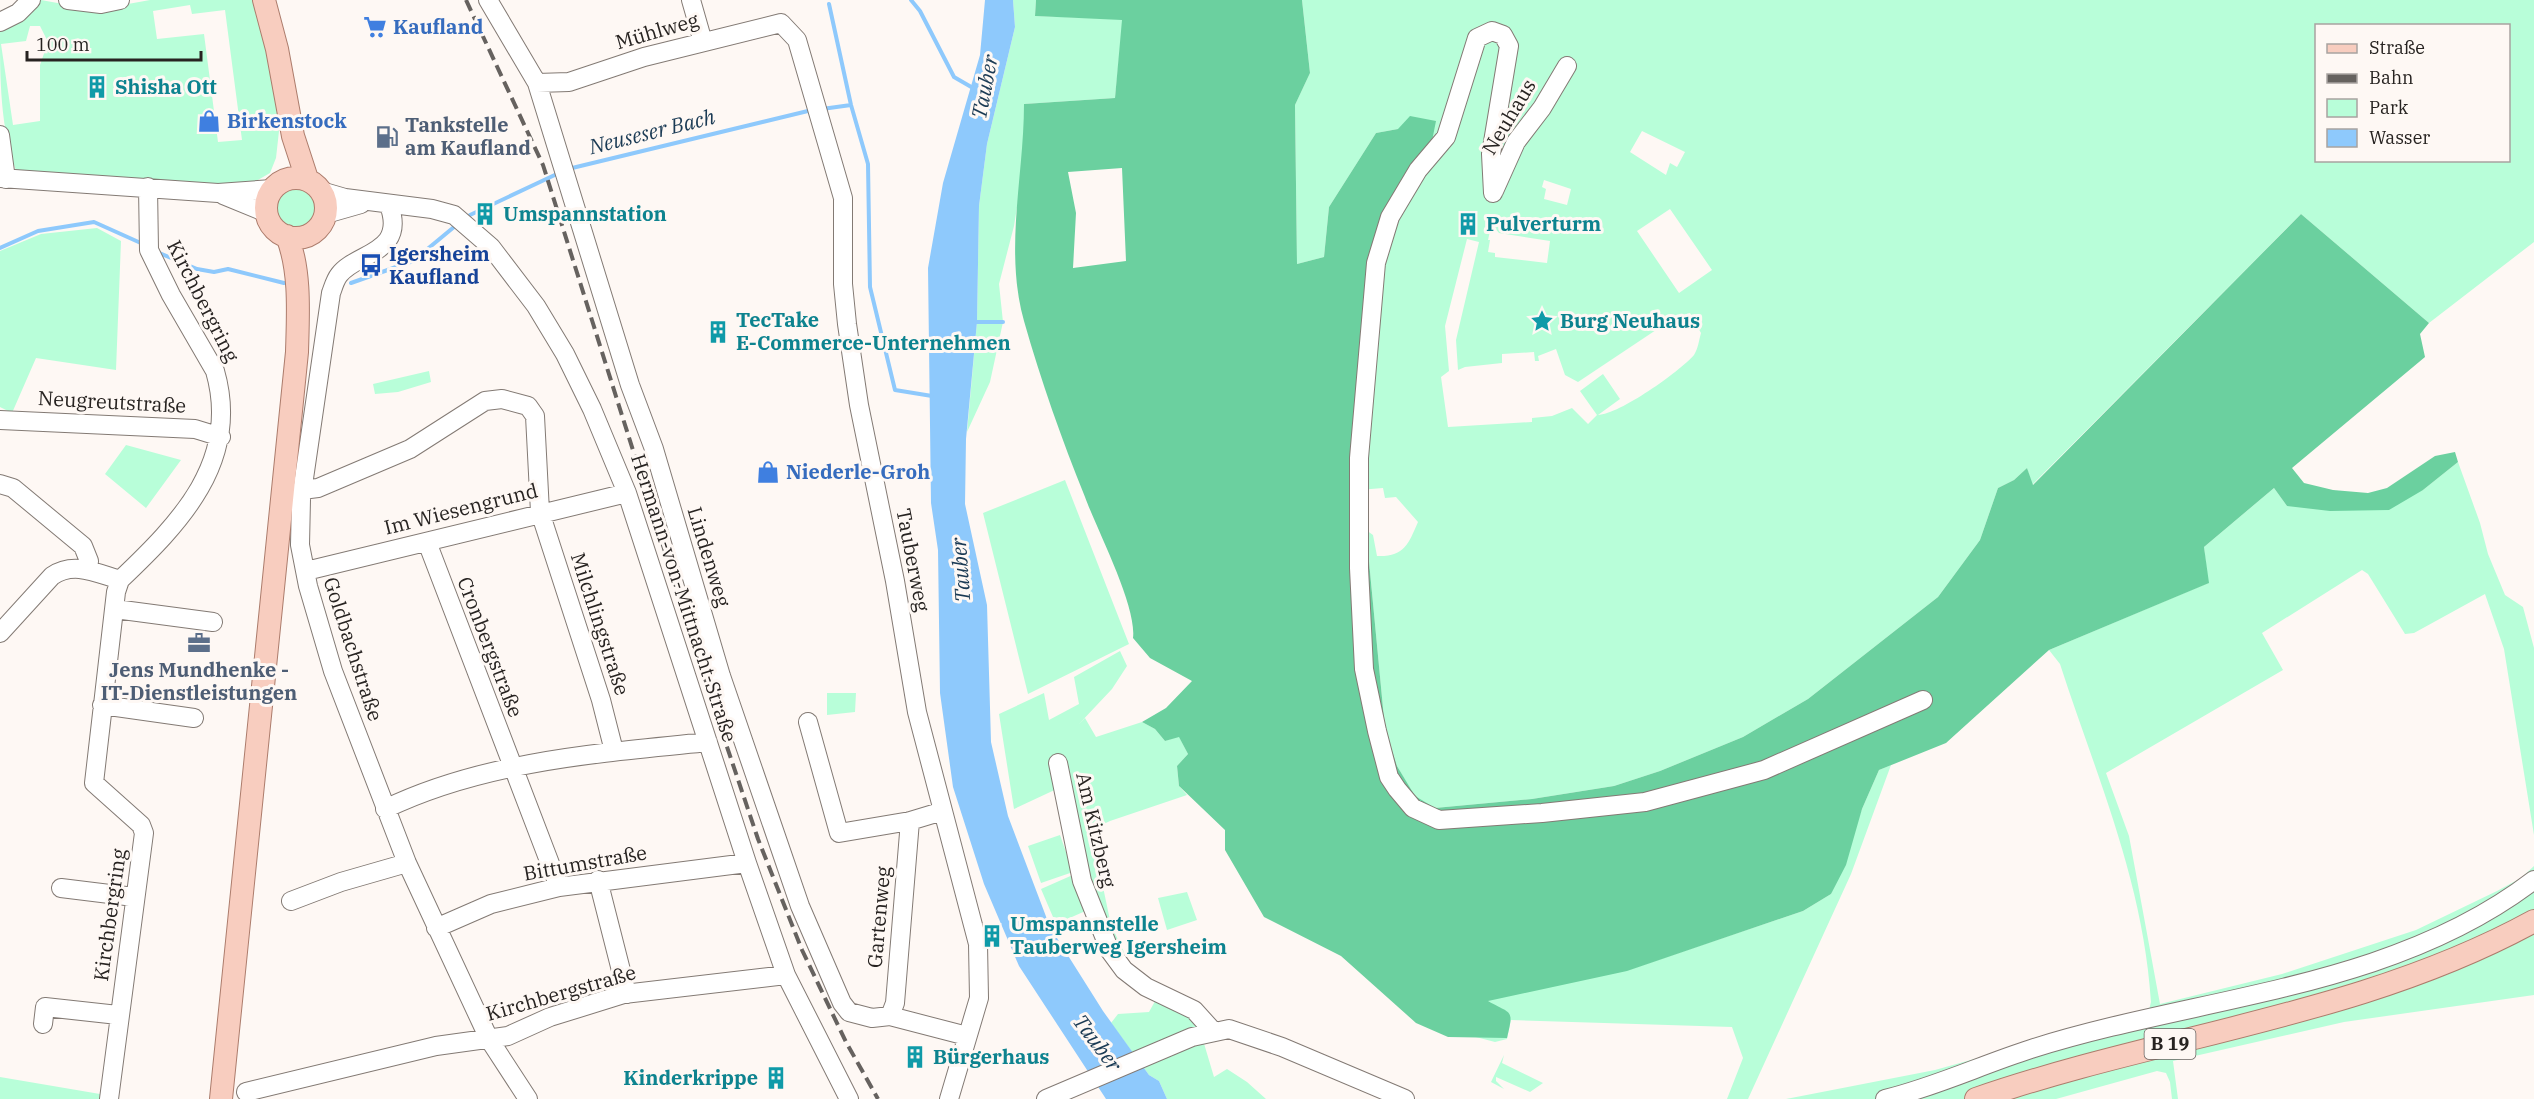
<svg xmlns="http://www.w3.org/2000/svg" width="2534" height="1099" font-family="'IBM Plex Serif',serif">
	<rect width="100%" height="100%" fill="#fef8f4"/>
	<path fill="#b8fed9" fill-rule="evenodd" d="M41 0 74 6H117L150 0H256L280 122 276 158 270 173 249 185 194 184 17 173C0 129 0 78 0 32ZM190 5 192 14 225 10 242 140 218 142 204 34 157 39 153 11ZM30 26H40L48 42 40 65V121L13 125 1 44 26 41Z
		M1013 0H1036L1035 16 1123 19 1115 98 1024 104V148L1019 195 1014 226 999 284 1003 322 990 382 967 432 977 322 979 206 987 144 1015 27Z
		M1302 0H2534V242L2429 323 2301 214 2032 485 2027 468 2014 480 1998 488 1980 540 1938 597 1808 699 1743 737 1660 771 1614 786 1532 799 1435 808 1415 797 1397 766 1385 729 1366 530 1373 535 1377 556C1404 557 1408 545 1418 522L1396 497 1385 498 1383 488 1359 490 1398 129 1376 133 1329 207 1324 257 1297 264 1295 105 1310 73ZM2316 26H2508V160H2316ZM1642 131 1685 152 1677 167 1670 163 1666 175 1630 152ZM1544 180 1571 189 1567 205 1544 199 1546 189 1542 187ZM1670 209 1712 270 1679 293 1637 231ZM1494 227 1499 233 1550 241 1547 263 1495 257V253L1488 252 1490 240H1488L1490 231ZM1467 239 1479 242 1456 340 1458 370 1465 367 1502 363V354L1534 352 1535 361H1539L1538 356 1556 349 1565 375 1578 382 1674 318 1690 313 1701 333C1699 340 1698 349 1694 355 1679 372 1620 414 1598 415L1620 399 1603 374 1580 391 1597 415 1588 424 1572 408 1552 416 1532 418V422L1448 427 1441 377 1449 371 1445 326Z
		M275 207a21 21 0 1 1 42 0a21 21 0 1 1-42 0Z
		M97 228 121 241 116 370 36 358 12 413 0 407V251L41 234Z
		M429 371 431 382 398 392 375 394 373 384Z
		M126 445 181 460 146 508 105 474Z
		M2458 462 2480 523 2488 554 2505 595 2523 607 2534 648V835L2504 649 2485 594 2414 633 2405 634 2368 574 2362 570 2262 633 2283 670 2106 773 2129 836 2160 1004 2282 974 2416 930 2497 891 2521 878 2534 866V995L2344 1022 2173 1061 2178 1099H2172L2170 1082 2166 1073 2157 1071 2056 1099H1786L1935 1070 2149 1010 2151 1002C2143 880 2097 778 2060 664L2049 650 2208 583 2204 547 2274 488 2287 506 2423 490Z
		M1065 480 1129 644 1028 694 983 513Z
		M1120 651 1127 666 1112 689 1079 724 1085 718 1096 737 1142 722 1155 729 1165 741 1179 736 1188 754 1177 766 1179 786 1187 795 1110 821 1091 830 1111 925 1125 954 1110 951 1061 787 1014 809 999 714 1044 693 1049 720 1079 704 1074 677Z
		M827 693H856L855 712 827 715Z
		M1891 765 1851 874 1748 1099H1727L1743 1058 1732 1027 1511 1020 1512 1015 1507 1039 1495 1042 1449 1030 1350 939 1628 970 1803 911 1831 894 1862 809 1879 770Z
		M1060 835 1073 872 1041 883 1028 846Z
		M1075 874 1090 909 1056 924 1041 889Z
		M1187 892 1197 920 1167 930 1158 898Z
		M1159 994 1194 1010 1214 1077 1227 1069 1247 1082 1266 1099H1167L1159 1081 1149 1075 1111 1023 1118 1014 1149 1012Z
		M1504 1055 1502 1063 1543 1083 1530 1092 1496 1077V1081L1504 1089 1491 1082Z
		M0 1077 100 1094 99 1099H0Z"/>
	<path fill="#6bd09f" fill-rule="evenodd" d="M1036 0H1302L1310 73 1295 105 1297 264 1324 257 1329 207 1376 133 1398 129 1410 116 1436 121 1429 156 1390 217 1371 322 1366 530 1385 729 1397 766 1415 796 1435 808 1532 799 1614 786 1660 771 1743 737 1808 699 1938 597 1980 540 1998 488 2014 480 2027 468 2033 485 2301 214 2429 323 2420 334 2425 357 2292 468 2304 483 2333 490 2368 493 2387 488 2435 456 2455 452 2458 462 2423 490 2389 510 2330 511 2287 506 2274 488 2204 547 2209 583 2049 650 1946 743 1879 770 1862 809 1846 865 1831 894 1803 911 1627 971 1488 1001C1512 1015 1514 1008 1507 1038L1448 1037 1416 1023 1341 956 1264 917 1225 850V830L1179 786 1177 766 1188 754 1179 737 1165 741 1155 729 1142 722 1166 708 1192 681 1150 658 1133 638C1137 606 1097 530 1085 497 1062 440 1041 381 1024 321 1004 250 1024 176 1024 104L1115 98 1122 20 1035 16ZM1122 168 1126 261 1073 268 1076 213 1068 172Z"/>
	<path fill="#8ec9fc" d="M985 0H1013L1015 27 987 144 979 206 977 322 966 439 965 504 987 605 991 742 1008 816 1050 927 1103 1011 1149 1075 1159 1081 1167 1099H1106L1019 966 984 884 953 787 940 693 938 550 931 503 928 268 943 183 980 55Z"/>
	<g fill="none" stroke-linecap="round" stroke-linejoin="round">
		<path stroke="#8ec9fc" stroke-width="4" d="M911 0 920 11 954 77 973 88
			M829 4 851 105 868 164 870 287 895 390 932 396
			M822 109 851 105
			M568 169 812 110
			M470 215 559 173
			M0 248 38 231 94 222 143 244
			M157 252 197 269 214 272 228 269 284 283
			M351 283 413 261 454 227
			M974 322H1003"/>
		<g stroke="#837a74" stroke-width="20">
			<path id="minor" d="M68 0 101 4 120 0
				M488 0 537 83 630 385 654 449 721 676 800 906 842 1003 849 1012 872 1018 890 1016 967 1036
				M691 0 703 42
				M0 22 18 13 31 0
				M537 83 569 82 644 57 781 23 797 40 843 198V284L847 324 859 405 895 581 917 712 978 944 979 998 949 1099
				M0 135 6 179
				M0 178 218 193 272 189
				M321 191 345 198 432 209 454 215 491 247 536 306 565 354 592 409 627 493 747 863 786 975 849 1099
				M1494 191 1516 142 1542 108 1567 66
				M1493 193 1491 154 1509 46 1503 35 1492 31 1477 38 1446 137 1418 170 1390 217 1376 263 1359 458V568L1364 669 1377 731 1389 777 1397 789 1413 808 1439 820 1542 813 1645 802 1764 770 1923 700
				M223 195 267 213
				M389 205C407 254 356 252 339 275 335 280 333 288 331 293L301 499 300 545 308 586 333 671 407 863 489 1039 528 1099
				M326 214 361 204
				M0 420 195 429 221 437
				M0 484 13 488 83 546 89 561 88 570
				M302 490 318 488 410 449 485 401 502 399 528 406 535 416 540 512 601 700 614 751
				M427 542 559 887
				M306 571 627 493
				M115 609 213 622
				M0 633 52 576C74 561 96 573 120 580
				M102 705 194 718
				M808 722 839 833 910 821 943 811
				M1058 763 1082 881 1110 951 1124 970 1146 987 1194 1010 1213 1031
				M385 809C484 761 600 753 708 742
				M598 880 627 994
				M61 888 134 897
				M291 901 341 882 407 863
				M436 928 491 904 559 887 747 863
				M890 1016 895 1003 910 821
				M43 1024 45 1007 118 1015
				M246 1092 436 1046 508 1036 550 1017 624 994 786 975
				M109 1099 144 833 141 825 94 783 116 592 120 580C180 523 241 461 215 371L171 295 149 250 148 187
				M1046 1099 1192 1037 1229 1029 1282 1047 1405 1099
				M1885 1099C1935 1087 1981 1065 2031 1049 2197 996 2391 990 2534 880"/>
		</g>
		<g stroke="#ac7c6c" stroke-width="24">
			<path id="major" d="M264 0 277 49 293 136 307 179
				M266 208a30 30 0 1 1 60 0a30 30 0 1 1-60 0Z
				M221 1099 297 352C298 315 301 271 287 236
				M1976 1099C2160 1035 2361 1016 2534 921"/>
		</g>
		<use href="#minor" stroke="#fff" stroke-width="18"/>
		<use href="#major" stroke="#f8cdbf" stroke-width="22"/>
		<path stroke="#66625f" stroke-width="4" stroke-dasharray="12 6" stroke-linecap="butt" d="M466 0 543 165 720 726 758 839 802 950 846 1042 878 1099"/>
	</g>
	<defs>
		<g id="supermarket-bare" transform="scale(1.8)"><path d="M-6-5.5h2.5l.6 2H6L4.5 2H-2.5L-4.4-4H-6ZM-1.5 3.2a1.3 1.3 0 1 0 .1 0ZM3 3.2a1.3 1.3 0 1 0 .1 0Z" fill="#3f7fe0" stroke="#fef8f4" stroke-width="2.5" paint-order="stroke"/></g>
		<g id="building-bare" transform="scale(1.8)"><path d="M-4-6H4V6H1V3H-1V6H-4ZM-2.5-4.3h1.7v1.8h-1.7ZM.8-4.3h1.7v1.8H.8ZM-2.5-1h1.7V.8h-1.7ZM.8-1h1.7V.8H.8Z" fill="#0f9aa8" stroke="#fef8f4" stroke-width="2.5" paint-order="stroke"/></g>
		<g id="shop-bare" transform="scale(1.8)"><path d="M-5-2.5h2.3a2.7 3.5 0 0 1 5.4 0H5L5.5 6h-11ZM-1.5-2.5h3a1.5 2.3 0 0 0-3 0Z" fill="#3f7fe0" stroke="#fef8f4" stroke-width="2.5" paint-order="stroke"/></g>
		<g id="fuel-bare" transform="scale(1.8)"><path d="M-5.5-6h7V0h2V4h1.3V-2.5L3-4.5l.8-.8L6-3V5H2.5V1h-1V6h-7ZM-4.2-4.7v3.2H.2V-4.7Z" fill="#5c6f8a" stroke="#fef8f4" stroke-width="2.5" paint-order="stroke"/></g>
		<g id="bus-bare" transform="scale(1.8)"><path d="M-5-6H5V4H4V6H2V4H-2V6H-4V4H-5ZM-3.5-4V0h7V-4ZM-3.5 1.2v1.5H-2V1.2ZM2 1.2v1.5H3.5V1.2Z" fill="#1a4fb4" stroke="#fef8f4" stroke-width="2.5" paint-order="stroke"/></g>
		<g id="sight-bare" transform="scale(1.8)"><path d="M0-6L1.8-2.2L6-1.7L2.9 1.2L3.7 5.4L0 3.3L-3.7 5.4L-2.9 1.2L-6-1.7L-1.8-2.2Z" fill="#0f9aa8" stroke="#fef8f4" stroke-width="2.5" paint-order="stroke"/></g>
		<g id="office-bare" transform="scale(1.8)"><path d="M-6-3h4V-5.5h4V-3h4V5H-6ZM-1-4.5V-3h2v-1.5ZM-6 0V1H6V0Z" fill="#5c6f8a" stroke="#fef8f4" stroke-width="2.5" paint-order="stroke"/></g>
	</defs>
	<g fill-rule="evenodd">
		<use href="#supermarket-bare" x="375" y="27"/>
		<use href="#building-bare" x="97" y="87"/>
		<use href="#shop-bare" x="209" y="121"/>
		<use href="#fuel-bare" x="387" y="137"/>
		<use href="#building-bare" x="485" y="214"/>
		<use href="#building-bare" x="1468" y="224"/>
		<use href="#bus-bare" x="371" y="265"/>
		<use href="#sight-bare" x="1542" y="321"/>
		<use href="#building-bare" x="718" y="332"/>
		<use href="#shop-bare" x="768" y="472"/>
		<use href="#office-bare" x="199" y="643"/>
		<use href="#building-bare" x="992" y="936"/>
		<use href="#building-bare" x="915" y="1057"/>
		<use href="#building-bare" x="776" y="1078"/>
	</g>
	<g text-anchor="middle" stroke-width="6" stroke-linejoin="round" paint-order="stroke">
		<rect fill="#fef8f4" stroke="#686360" stroke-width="1.5" x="2144.5" y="1029" width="51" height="30" rx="4.5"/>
		<g font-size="18" font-weight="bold" fill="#272321">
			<text x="2170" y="1050">B 19</text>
		</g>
		<g font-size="20" font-weight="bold" fill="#366cbe" stroke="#fef8f4" text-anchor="start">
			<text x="393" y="34">Kaufland</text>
			<text x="227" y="128">Birkenstock</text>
			<text x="786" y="479">Niederle-Groh</text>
		</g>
		<g font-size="20" fill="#272321" stroke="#fef8f4">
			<text transform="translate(657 31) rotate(-16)" y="7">Mühlweg</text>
			<text transform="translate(1509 117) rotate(-59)" y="7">Neuhaus</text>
			<text transform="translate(203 301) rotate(63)" y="7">Kirchbergring</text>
			<text transform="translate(112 402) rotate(3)" y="7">Neugreutstraße</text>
			<text transform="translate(461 509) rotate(-14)" y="7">Im Wiesengrund</text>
			<text transform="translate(709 557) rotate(73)" y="7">Lindenweg</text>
			<text transform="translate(913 560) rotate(79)" y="7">Tauberweg</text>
			<text transform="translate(684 598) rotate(72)" y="7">Hermann-von-Mittnacht-Straße</text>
			<text transform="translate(600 624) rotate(72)" y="7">Milchlingstraße</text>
			<text transform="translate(490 647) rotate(69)" y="7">Cronbergstraße</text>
			<text transform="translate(353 649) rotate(72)" y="7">Goldbachstraße</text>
			<text transform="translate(1096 830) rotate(77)" y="7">Am Kitzberg</text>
			<text transform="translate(585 863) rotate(-10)" y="7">Bittumstraße</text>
			<text transform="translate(110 915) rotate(-82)" y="7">Kirchbergring</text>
			<text transform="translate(879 917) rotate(-85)" y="7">Gartenweg</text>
			<text transform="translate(561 993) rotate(-16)" y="7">Kirchbergstraße</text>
		</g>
		<g font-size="20" font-weight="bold" fill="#0d838f" stroke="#fef8f4" text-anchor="start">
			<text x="115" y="94">Shisha Ott</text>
			<text x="503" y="221">Umspannstation</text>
			<text x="1486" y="231">Pulverturm</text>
			<text x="736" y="327">TecTake<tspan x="736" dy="23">E-Commerce-Unternehmen</tspan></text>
			<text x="1560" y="328">Burg Neuhaus</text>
			<text x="1010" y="931">Umspannstelle<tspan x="1010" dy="23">Tauberweg Igersheim</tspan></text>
			<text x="933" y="1064">Bürgerhaus</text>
			<text x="758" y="1085" text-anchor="end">Kinderkrippe</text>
		</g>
		<g font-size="20" font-weight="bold" fill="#4e5e75" stroke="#fef8f4" text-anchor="start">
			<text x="405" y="132">Tankstelle<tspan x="405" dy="23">am Kaufland</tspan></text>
			<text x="199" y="677" text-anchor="middle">Jens Mundhenke -<tspan x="199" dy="23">IT-Dienstleistungen</tspan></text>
		</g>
		<g font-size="20" font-weight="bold" fill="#164399" stroke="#fef8f4" text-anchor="start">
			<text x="389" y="261">Igersheim<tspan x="389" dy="23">Kaufland</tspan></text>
		</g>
		<g font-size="21" font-style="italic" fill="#1a3a54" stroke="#fef8f4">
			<text transform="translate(985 87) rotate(-79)" y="7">Tauber</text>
			<text transform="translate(652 132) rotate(-14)" y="7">Neuseser Bach</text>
			<text transform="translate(961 570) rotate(-94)" y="7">Tauber</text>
			<text transform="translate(1097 1043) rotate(53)" y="7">Tauber</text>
		</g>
	</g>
	<rect x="2315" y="24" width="195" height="138" fill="#fef8f4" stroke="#a8a3a0" stroke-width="1.5"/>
	<rect x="2327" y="44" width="30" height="9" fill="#f8cdbf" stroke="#a8a3a0" stroke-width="1.5"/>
	<text x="2369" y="54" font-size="18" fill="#272321">Straße</text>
	<rect x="2327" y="74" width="30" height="9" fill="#66625f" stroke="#a8a3a0" stroke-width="1.5"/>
	<text x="2369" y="84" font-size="18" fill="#272321">Bahn</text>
	<rect x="2327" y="99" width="30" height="18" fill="#b8fed9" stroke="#a8a3a0" stroke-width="1.5"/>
	<text x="2369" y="114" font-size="18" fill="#272321">Park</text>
	<rect x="2327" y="129" width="30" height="18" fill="#8ec9fc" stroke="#a8a3a0" stroke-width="1.5"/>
	<text x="2369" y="144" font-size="18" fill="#272321">Wasser</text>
	<path d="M27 51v9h174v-9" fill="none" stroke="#272321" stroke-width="3"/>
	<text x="36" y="51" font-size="18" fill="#272321" stroke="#fef8f4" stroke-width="4.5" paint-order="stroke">100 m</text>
</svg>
